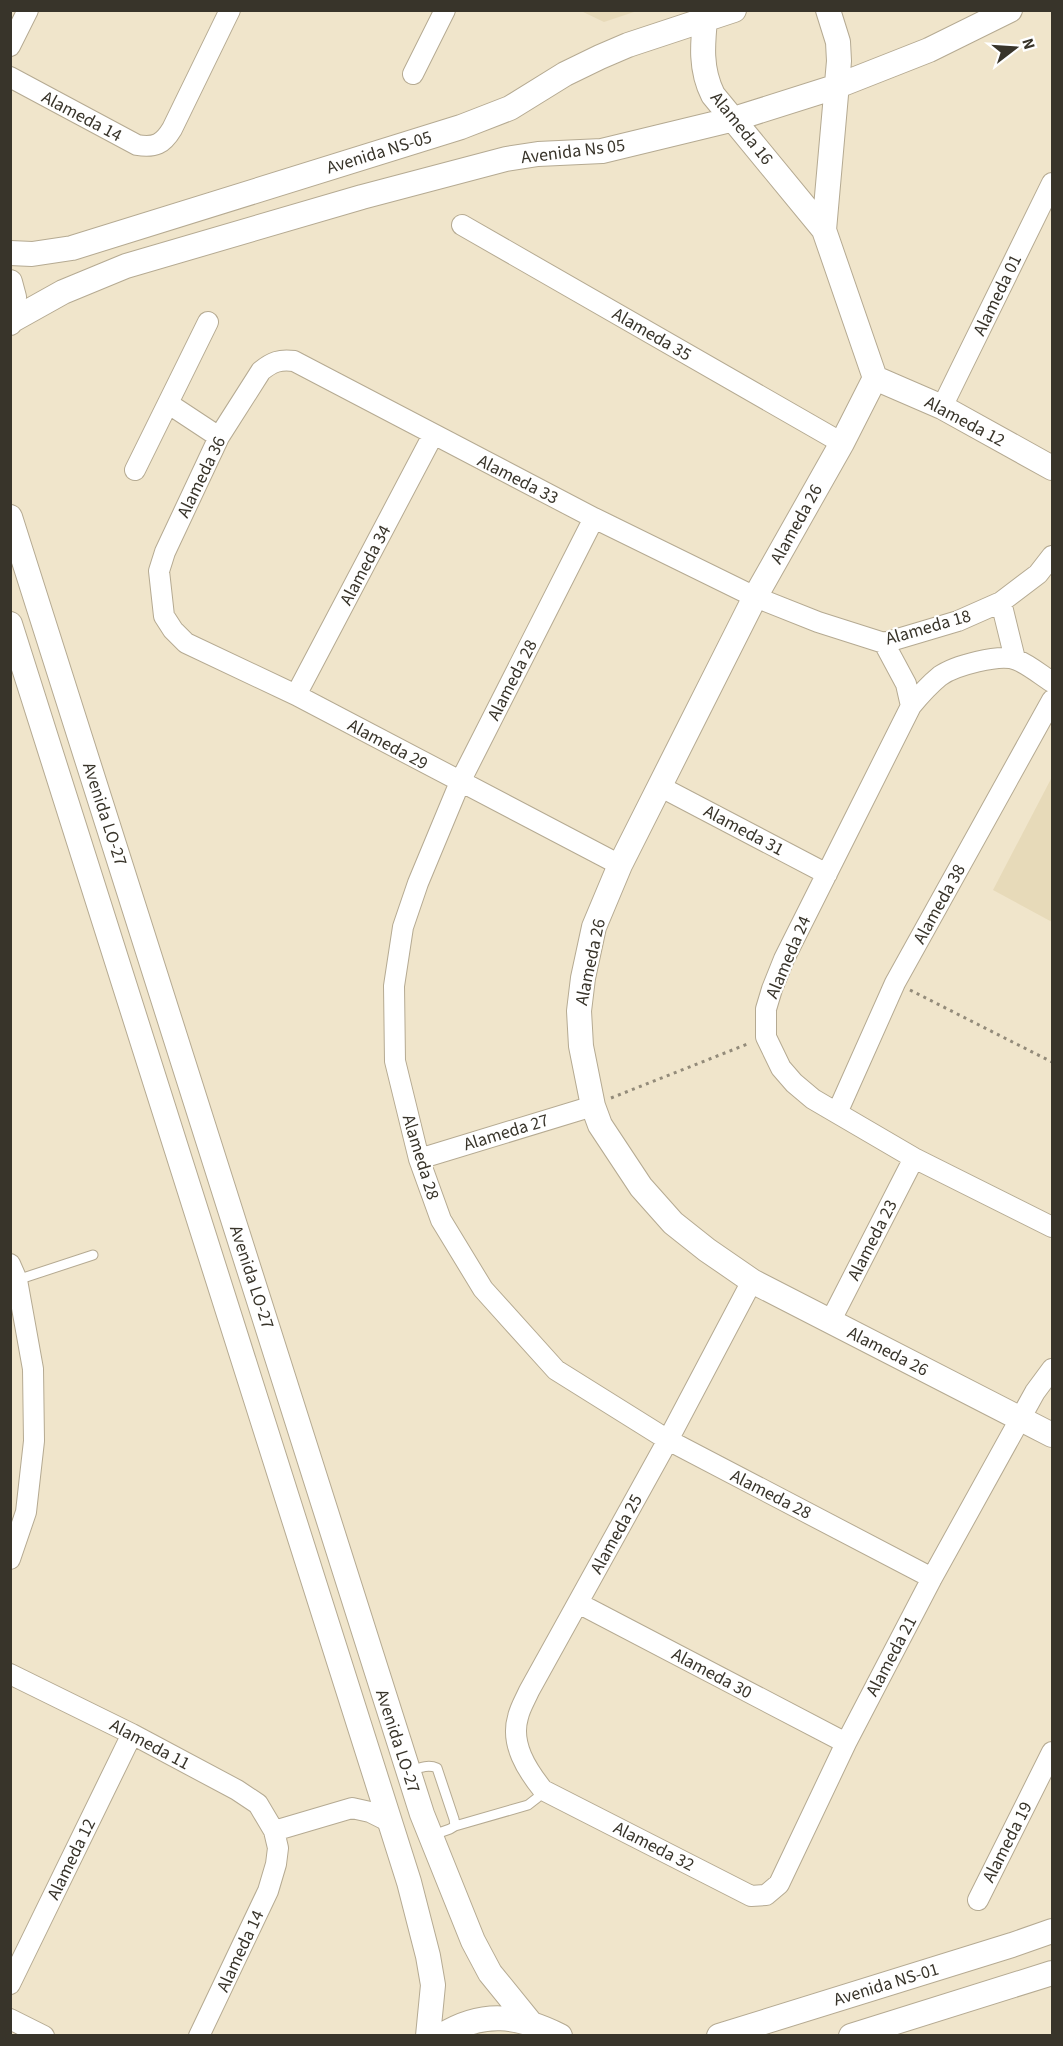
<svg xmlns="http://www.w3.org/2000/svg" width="1063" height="2046" font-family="'Source Sans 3',sans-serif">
	<rect width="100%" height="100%" fill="#f0e5cb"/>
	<path fill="#e7dab9" d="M581 11H637L604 22Z
		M1052 777V922L993 890Z"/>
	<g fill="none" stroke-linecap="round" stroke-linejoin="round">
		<g stroke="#b5aa92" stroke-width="11">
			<path id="service" d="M17 1280 93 1255
				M410 1771C419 1768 428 1764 437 1768L454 1819 455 1826 450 1829 433 1835
				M455 1826 528 1805 537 1798 543 1790"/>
		</g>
		<g stroke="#b5aa92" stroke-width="22">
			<path id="minor" d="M10 46 28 10
				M413 74 445 10
				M10 77 137 145C155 148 163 144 172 129L230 10
				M462 225 842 443
				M169 404 219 437
				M942 407 1052 183
				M135 470 208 322
				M594 518 460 782 418 883 403 927 394 986 395 1061 419 1159 441 1220 483 1289 556 1370 668 1440 932 1578
				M1001 602 1015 659
				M884 643 906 684 911 706
				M1052 682C1041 675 1029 665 1017 660 1000 653 954 666 940 676 929 685 920 695 911 706L784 959 772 989 766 1009V1037L781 1068 794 1083 813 1099 914 1158 1052 1227
				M296 695 433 435
				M661 787 827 874
				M620 865 296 695 186 643 173 630 164 616 159 571 165 552 219 437 261 371C272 362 280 359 294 361L594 518 755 597 818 622 884 643 958 621 1001 602 1038 574 1052 556
				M837 1113 895 983 1052 700
				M419 1159 593 1106
				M10 1264 17 1280 33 1369 34 1441 26 1512 10 1559
				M752 1281 668 1440 529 1691C525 1700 520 1708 518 1717 510 1744 527 1770 543 1790L751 1896 766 1895 779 1884 846 1743 932 1578 1035 1392 1052 1369
				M830 1322 914 1158
				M578 1603 846 1743
				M10 1674 132 1734 237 1790 258 1804 274 1831 278 1848 276 1864 268 1891 199 2036
				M274 1831 352 1808 370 1812 390 1822
				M978 1900 1052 1752
				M10 1984 132 1734
				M10 2019 44 2036"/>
		</g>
		<g stroke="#b5aa92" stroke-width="26">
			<path id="tertiary" d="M706 10C703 40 699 67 713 95L824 230 875 378
				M824 230 839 61 838 42 828 10
				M10 253 32 254 72 248 461 127 510 108 565 74 600 57 628 45 734 10
				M10 282 14 297 10 323
				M11 321 63 292 126 266 362 197 506 159 538 154 602 151 734 119 835 87 929 50 1010 10
				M875 378 842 443 755 597 620 865 594 927 583 978 579 1011 581 1046 593 1106 600 1125 641 1187 673 1223 707 1250 752 1281 1052 1435
				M875 378 942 407 1052 468
				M10 517 422 1814 473 1941 490 1973 529 2021
				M10 624 409 1882 428 1956 433 1985 428 2036
				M441 2036C483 2010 518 2015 560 2036
				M719 2036 1012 1945 1052 1931
				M851 2036 1052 1973"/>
		</g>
		<path stroke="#938b7a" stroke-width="3" stroke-dasharray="3 4.5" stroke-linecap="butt" d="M910 990 1052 1062
			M611 1098 750 1043"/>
		<use href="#service" stroke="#fff" stroke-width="9"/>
		<use href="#minor" stroke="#fff" stroke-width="20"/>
		<use href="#tertiary" stroke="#fff" stroke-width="24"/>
	</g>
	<g text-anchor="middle" stroke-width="4.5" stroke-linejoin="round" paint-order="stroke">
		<g font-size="18" fill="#38342a" stroke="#fff">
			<text transform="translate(82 116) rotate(28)" y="6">Alameda 14</text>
			<text transform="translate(742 128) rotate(51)" y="6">Alameda 16</text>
			<text transform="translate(573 151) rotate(-7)" y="6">Avenida Ns 05</text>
			<text transform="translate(379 152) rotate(-17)" y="6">Avenida NS-05</text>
			<text transform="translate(997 295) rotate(-64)" y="6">Alameda 01</text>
			<text transform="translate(652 334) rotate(30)" y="6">Alameda 35</text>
			<text transform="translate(965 421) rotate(28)" y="6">Alameda 12</text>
			<text transform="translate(201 477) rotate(-64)" y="6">Alameda 36</text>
			<text transform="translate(518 479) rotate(27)" y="6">Alameda 33</text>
			<text transform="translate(796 524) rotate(-61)" y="6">Alameda 26</text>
			<text transform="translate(365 565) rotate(-62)" y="6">Alameda 34</text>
			<text transform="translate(928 627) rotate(-16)" y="6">Alameda 18</text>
			<text transform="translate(512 680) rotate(-63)" y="6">Alameda 28</text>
			<text transform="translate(388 744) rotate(28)" y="6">Alameda 29</text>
			<text transform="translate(105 814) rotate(72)" y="6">Avenida LO-27</text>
			<text transform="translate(744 830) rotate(28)" y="6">Alameda 31</text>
			<text transform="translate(939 904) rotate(-61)" y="6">Alameda 38</text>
			<text transform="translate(788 957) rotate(-67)" y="6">Alameda 24</text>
			<text transform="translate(590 962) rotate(-78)" y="6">Alameda 26</text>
			<text transform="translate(506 1132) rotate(-17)" y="6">Alameda 27</text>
			<text transform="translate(421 1157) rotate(73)" y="6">Alameda 28</text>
			<text transform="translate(872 1240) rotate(-63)" y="6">Alameda 23</text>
			<text transform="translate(252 1277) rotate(72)" y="6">Avenida LO-27</text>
			<text transform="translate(888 1351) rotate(27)" y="6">Alameda 26</text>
			<text transform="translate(771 1494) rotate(27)" y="6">Alameda 28</text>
			<text transform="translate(616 1534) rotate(-61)" y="6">Alameda 25</text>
			<text transform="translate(891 1656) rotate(-62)" y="6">Alameda 21</text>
			<text transform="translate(712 1673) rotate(28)" y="6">Alameda 30</text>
			<text transform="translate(398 1741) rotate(72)" y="6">Avenida LO-27</text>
			<text transform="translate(150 1744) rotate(28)" y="6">Alameda 11</text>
			<text transform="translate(1007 1842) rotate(-63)" y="6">Alameda 19</text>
			<text transform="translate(654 1846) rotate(27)" y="6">Alameda 32</text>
			<text transform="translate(71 1859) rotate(-64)" y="6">Alameda 12</text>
			<text transform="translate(240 1951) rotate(-65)" y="6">Alameda 14</text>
			<text transform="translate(886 1984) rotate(-17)" y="6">Avenida NS-01</text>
		</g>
	</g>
	<rect width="1063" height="2046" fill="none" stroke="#38342a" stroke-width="24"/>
	<g transform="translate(1015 48) rotate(73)" stroke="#ffffff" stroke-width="4.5" paint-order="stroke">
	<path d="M0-4.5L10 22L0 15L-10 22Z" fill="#38342a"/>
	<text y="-9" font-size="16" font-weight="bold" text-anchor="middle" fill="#38342a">N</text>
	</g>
</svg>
